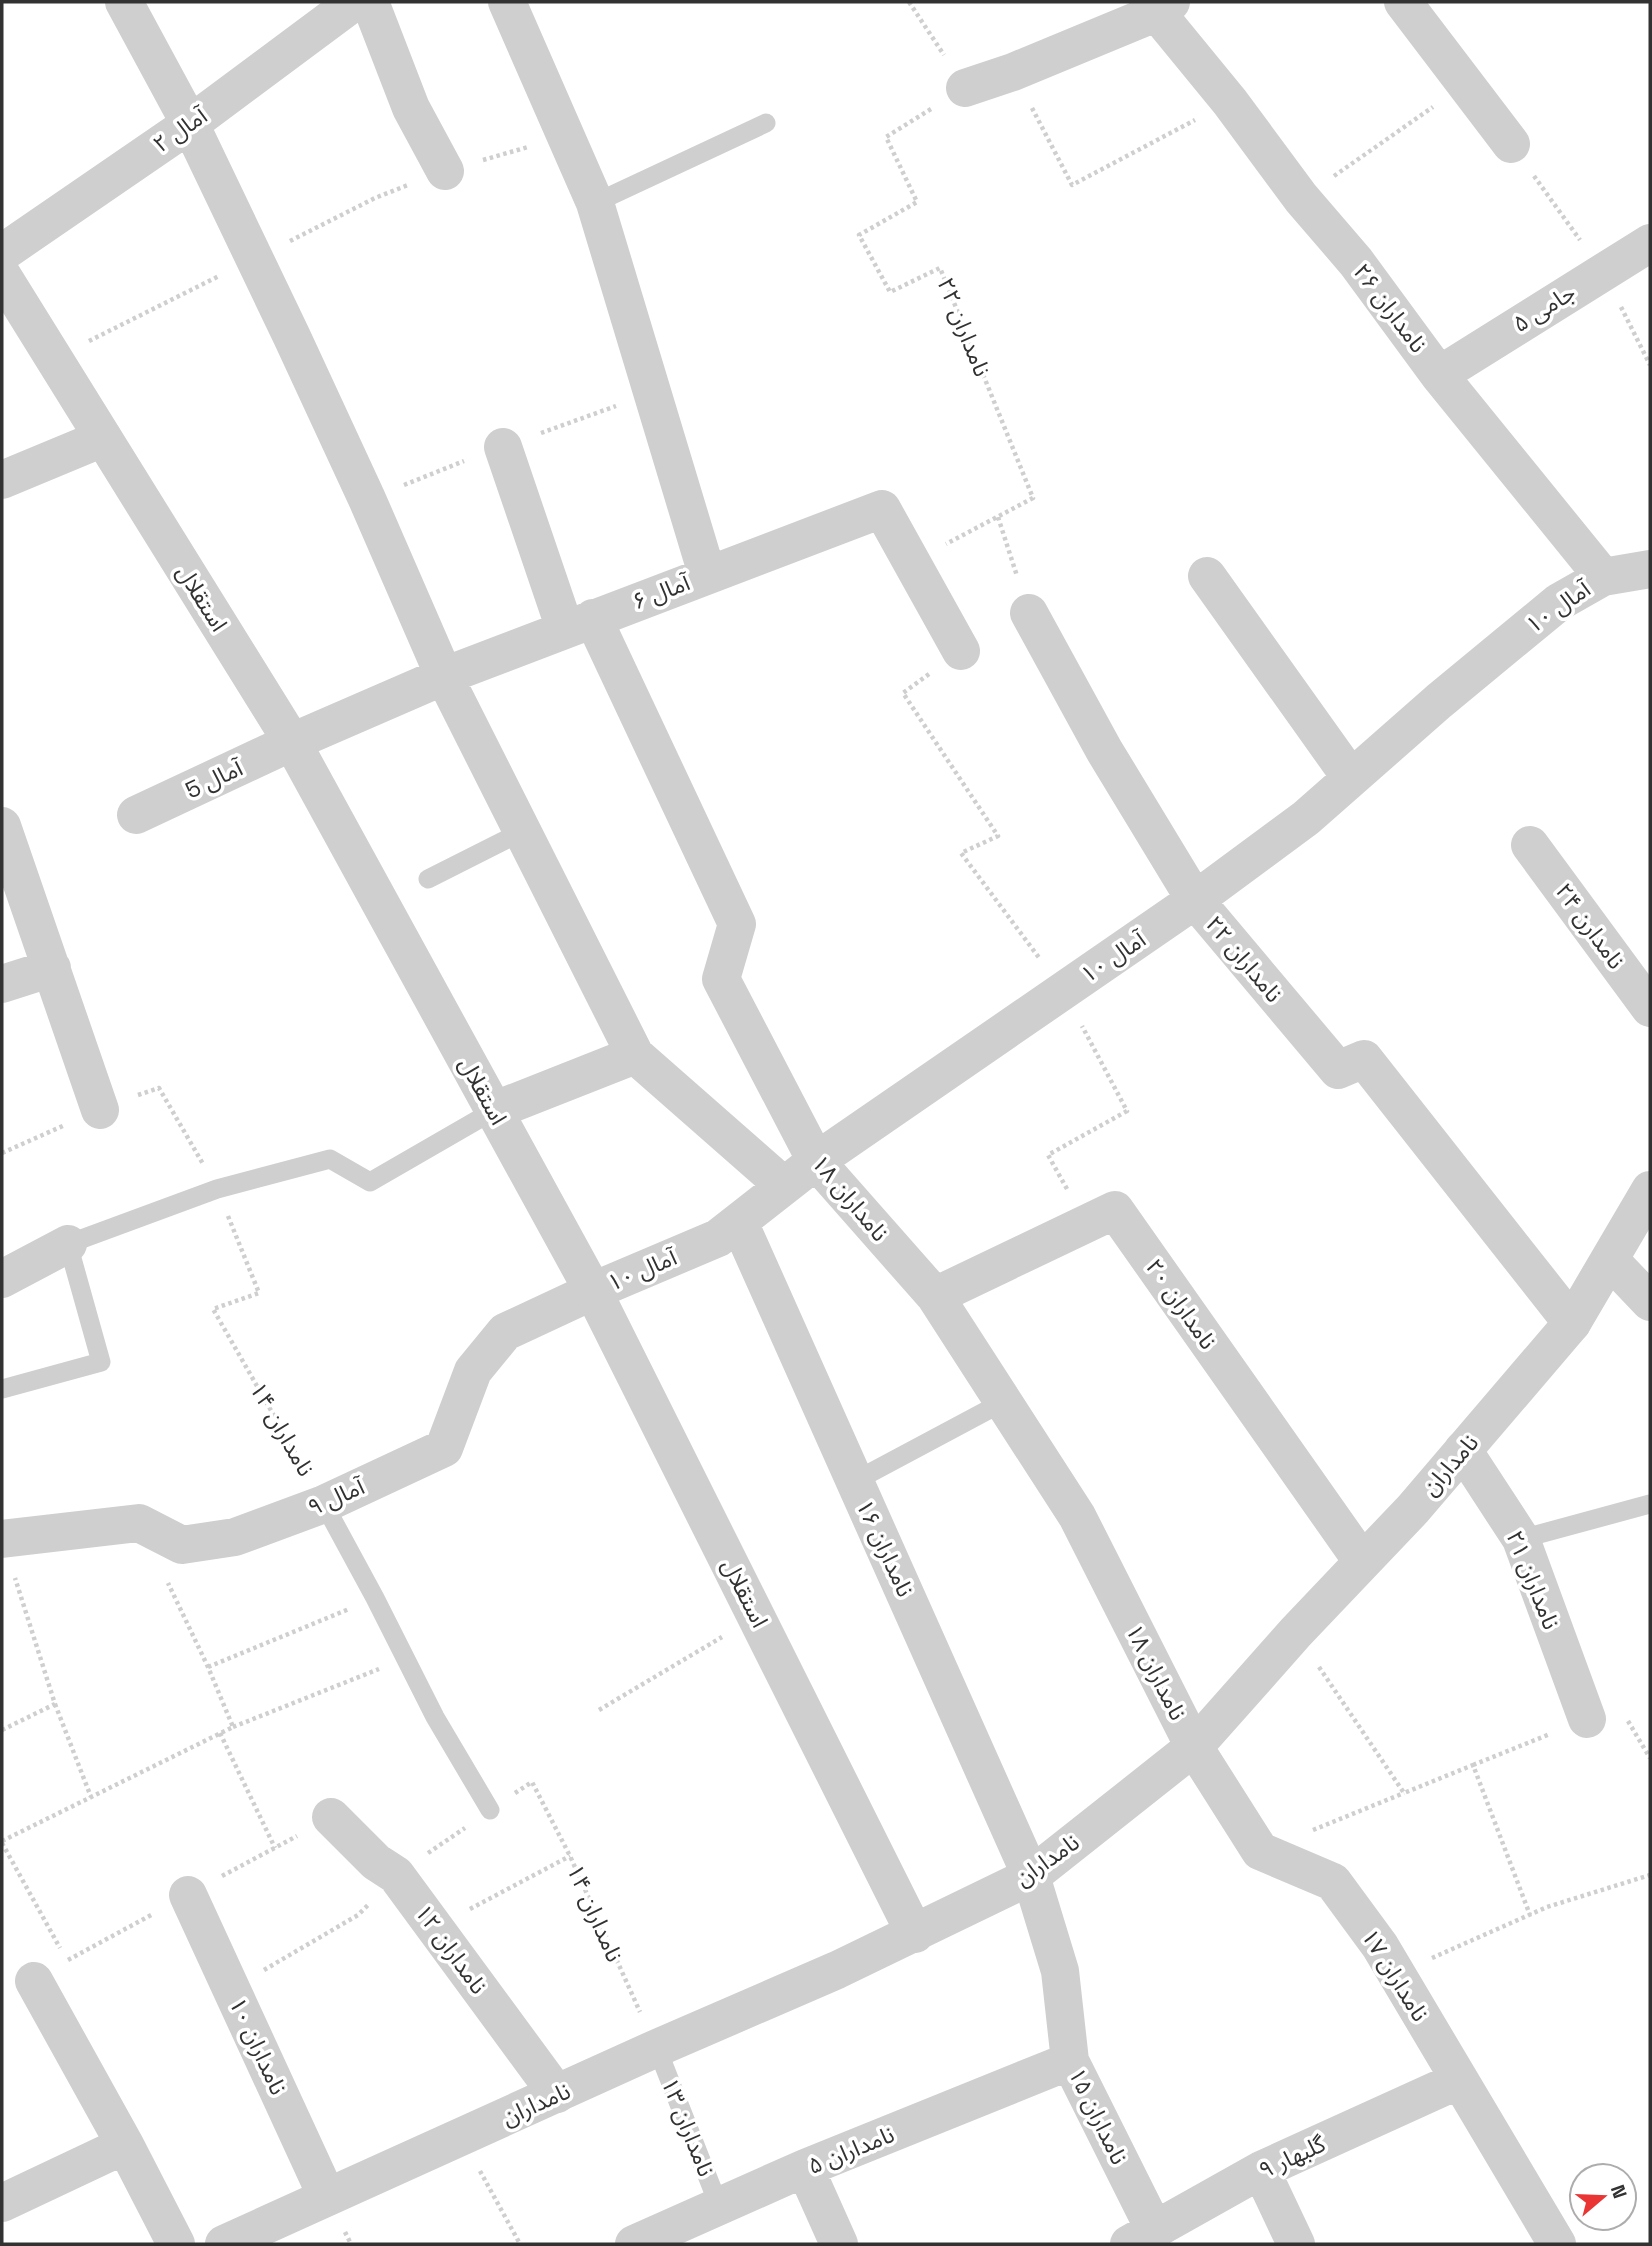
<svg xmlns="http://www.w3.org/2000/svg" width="1652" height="2246" font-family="'Space Grotesk','Noto Sans Arabic',sans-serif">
	<rect width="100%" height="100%" fill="#fff"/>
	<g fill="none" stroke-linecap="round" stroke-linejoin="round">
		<path stroke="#cfcfcf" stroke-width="4.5" stroke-dasharray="3.5 3.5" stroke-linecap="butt" d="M909 2 944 55
			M1032 108 1072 185 1195 120
			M931 109 886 137 917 202 859 235 890 292 940 268 1033 498 946 544
			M483 160 528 147
			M1334 176 1433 107
			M1534 176 1580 240
			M290 241 375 198 408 185
			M1621 307 1650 365
			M89 341 219 276
			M541 433 616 406
			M404 485 464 461
			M998 517 1017 576
			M929 674 903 693 998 836 961 853 1040 959
			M138 1095 159 1088 203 1164
			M2 1153 65 1125
			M1067 1189 1048 1155 1127 1111 1082 1026
			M228 1216 259 1293 213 1309 305 1470
			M208 1667 349 1609
			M1319 1667 1404 1793 1473 1765 1530 1915
			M55 1704 91 1797
			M599 1710 722 1637
			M1628 1721 1650 1758
			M233 1727 379 1669
			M2 1730 55 1704 15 1578
			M220 1733 275 1848
			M1473 1765 1550 1734
			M515 1793 532 1782 570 1856 640 2012
			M1313 1830 1404 1793
			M2 1841 233 1727 208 1667 168 1583
			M2 1843 60 1948
			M428 1853 465 1828
			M222 1876 297 1836
			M470 1909 570 1856
			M1432 1958 1547 1907 1650 1875
			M68 1960 153 1914
			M264 1970 358 1915 369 1904
			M480 2171 520 2244
			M345 2232 351 2244"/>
		<path stroke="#cfcfcf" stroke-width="19" d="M595 203 766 123
			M428 879 523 831
			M2 1389 101 1362 68 1244 217 1189 330 1159 370 1182 493 1111
			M855 1481 1003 1402
			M324 1504 375 1598 435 1717 490 1810
			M1521 1539 1650 1504
			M657 2048 719 2206"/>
		<path stroke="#cfcfcf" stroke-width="38" d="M124 2 190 124 292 337 367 499 444 676 635 1055 783 1185
			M370 2 411 108 445 171
			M507 2 595 203 707 574
			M1148 2 1230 102 1301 198 1356 262 1439 375 1603 577 1650 569
			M1403 2 1511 144
			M965 88 1013 72 1158 12 1171 2
			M2 253 190 124 354 2
			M1439 375 1650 243
			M503 447 565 629
			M2 480 103 438
			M1207 576 1351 778
			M1029 613 1104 750 1195 900 1338 1070 1364 1059 1572 1323
			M593 618 737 924 721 979 816 1161 935 1296 1077 1516 1194 1747 1260 1851 1333 1882 1380 1946 1557 2244
			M136 815 292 742 444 676 882 509 961 651
			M2 826 100 1110
			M1530 845 1650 1008
			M2 984 52 968
			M493 1111 635 1055
			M739 1222 1031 1876 1060 1971 1070 2061 1154 2229
			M1610 1260 1650 1302
			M2 1279 68 1244
			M935 1296 1115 1210 1362 1561
			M1463 1450 1521 1539 1587 1719
			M2 1539 139 1523 182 1545 235 1537 324 1504 444 1448 473 1371 505 1332 593 1291 718 1238 816 1161 1195 900 1306 818 1439 701 1559 602 1603 577
			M331 1817 376 1862 396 1875 557 2094
			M188 1895 327 2197
			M34 1981 125 2145 176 2244
			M805 2168 839 2244
			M1261 2170 1296 2244
			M2 2203 125 2145
			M634 2244 805 2168 1070 2061
			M1129 2244 1261 2170 1459 2080"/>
		<path stroke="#cfcfcf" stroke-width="38" d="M2 275 292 742 593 1291 915 1934
			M224 2244 657 2048 837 1970 1031 1876 1194 1747 1296 1632 1413 1509 1572 1323 1650 1190"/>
	</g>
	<g text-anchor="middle" stroke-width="7" stroke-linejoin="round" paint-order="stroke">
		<g font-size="23" fill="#323232" stroke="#fff">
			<text transform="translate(180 130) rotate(-35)" y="8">آمال ۲</text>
			<text transform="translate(1390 308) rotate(53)" y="8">نامداران ۲۶</text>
			<text transform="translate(1544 308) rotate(-32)" y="8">جامی ۵</text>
			<text transform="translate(964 327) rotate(68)" y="8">نامداران ۲۲</text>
			<text transform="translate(661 592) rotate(-21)" y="8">آمال ۶</text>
			<text transform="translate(202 598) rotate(58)" y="8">استقلال</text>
			<text transform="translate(1558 607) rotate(-35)" y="8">آمال ۱۰</text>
			<text transform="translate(214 779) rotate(-25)" y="8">آمال 5</text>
			<text transform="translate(1590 926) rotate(54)" y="8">نامدارن ۲۴</text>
			<text transform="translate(1113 957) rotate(-34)" y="8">آمال ۱۰</text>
			<text transform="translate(1244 959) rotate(50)" y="8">نامداران ۲۲</text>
			<text transform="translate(483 1091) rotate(61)" y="8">استقلال</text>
			<text transform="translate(850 1198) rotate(50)" y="8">نامداران ۱۸</text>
			<text transform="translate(642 1270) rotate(-23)" y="8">آمال ۱۰</text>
			<text transform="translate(1181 1304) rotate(55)" y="8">نامداران ۲۰</text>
			<text transform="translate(282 1429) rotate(60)" y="8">نامداران ۱۴</text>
			<text transform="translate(1450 1465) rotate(-49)" y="8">نامداران</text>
			<text transform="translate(336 1497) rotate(-24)" y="8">آمال ۹</text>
			<text transform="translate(885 1548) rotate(65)" y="8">نامداران ۱۶</text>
			<text transform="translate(1533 1580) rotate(68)" y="8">نامداران ۲۱</text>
			<text transform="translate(745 1593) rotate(63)" y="8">استقلال</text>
			<text transform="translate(1156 1672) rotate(63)" y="8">نامداران ۱۸</text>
			<text transform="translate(1047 1860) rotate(-35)" y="8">نامداران</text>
			<text transform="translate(595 1913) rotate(66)" y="8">نامداران ۱۴</text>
			<text transform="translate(451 1949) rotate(54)" y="8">نامداران ۱۲</text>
			<text transform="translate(1395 1975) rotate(58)" y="8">نامداران ۱۷</text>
			<text transform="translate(258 2046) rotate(65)" y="8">نامداران ۱۰</text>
			<text transform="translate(536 2104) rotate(-24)" y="8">نامداران</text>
			<text transform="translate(1098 2116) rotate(64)" y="8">نامداران ۱۵</text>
			<text transform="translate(688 2127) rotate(68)" y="8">نامداران ۱۳</text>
			<text transform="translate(851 2150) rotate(-22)" y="8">نامداران ۵</text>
			<text transform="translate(1292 2157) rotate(-25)" y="8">گلبهار ۹</text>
		</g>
	</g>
	<rect width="1652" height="2246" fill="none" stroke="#323232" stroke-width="7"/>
	<g transform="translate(1603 2197) rotate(71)"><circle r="33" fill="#ffffff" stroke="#adadad" stroke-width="2"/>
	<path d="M0-5L12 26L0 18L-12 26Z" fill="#e93534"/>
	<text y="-10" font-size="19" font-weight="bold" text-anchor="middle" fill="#323232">N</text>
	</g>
</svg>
